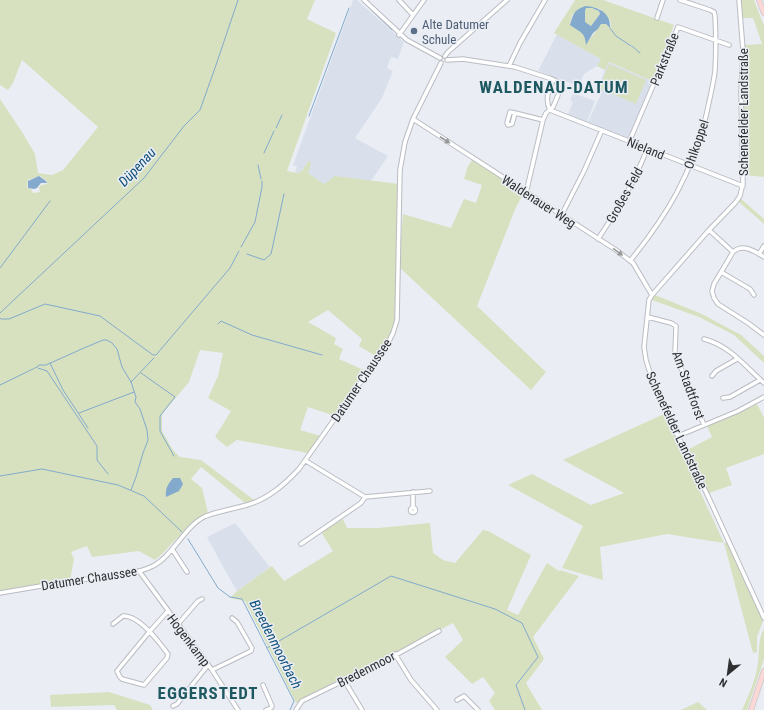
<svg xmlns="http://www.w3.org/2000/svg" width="764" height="710" font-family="'Roboto Condensed',sans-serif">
	<rect width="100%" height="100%" fill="#eaeef4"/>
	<path fill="#d9e0ec" d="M353 0H357L404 42 398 59 391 57 387 68 393 71 382 98 355 138 388 156 371 181 349 178 324 184 308 173 309 160 302 171 298 173 295 172 297 167 293 165Z
		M557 34 601 59 597 66 584 74 580 82 576 85 538 71Z
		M608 62 652 81 628 138 588 122 602 92 597 90Z
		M573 93 595 101 587 122 568 114 573 102 570 100Z
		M235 523 270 567 237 591 222 565 207 537Z"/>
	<path fill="#d7e1bf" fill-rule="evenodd" d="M0 0H315L307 19 336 33 287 171 297 173 302 171 309 160 311 163 308 173 324 184 335 176 399 184 396 320C391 334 386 345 377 357L359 346 362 339 328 310 308 322 336 338 334 344 343 349 339 359 366 371 335 416 308 407 300 430 321 436 308 453 237 440 227 447 215 437 231 411 208 398 218 376 223 353 200 350 189 382 162 414V431L173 450 180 457 201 460 254 500 245 503 201 467 191 479 202 488 208 513C191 518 171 548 155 560L139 551 92 557 87 546 71 552 74 559 70 580 0 592V99L22 132 35 154 38 173 52 175 63 170 98 127 22 60 13 83 8 90 0 85ZM40 176 47 181V184L41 185 39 188 40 192 33 193 31 189 27 188 28 180Z
		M575 0H603L674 25 652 81 609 62 605 70 597 66 601 59 554 33ZM585 6 600 9 611 22 610 28 606 24H601C597 31 591 37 586 44 585 31 579 31 570 25L572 15Z
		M741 0H754L764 26V177L744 175 743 131 744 45 762 44 753 18H742Z
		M586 8H592L599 11 600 14 591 26 585 23 584 11Z
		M609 64 646 80 636 104 599 88Z
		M473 159 524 193 516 207 477 306 546 372 531 390 399 267 403 214 451 228 464 199 476 203 482 185 464 179 468 166Z
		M740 198 764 219V224L738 201Z
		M655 295 702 314 741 335 764 356V363L734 335 699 317 652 300Z
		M757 404 764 418V454L726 468 732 485 709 493 687 450 712 437 707 426 739 413Z
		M664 414 724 543H728L763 621 757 637V652L753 653 724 543 667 534 600 547 603 580 562 568 583 526 508 485 532 474 591 505 624 493 563 460Z
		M343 519 347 528H378L430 523 433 553 443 560 455 563 483 530 488 531 531 555 507 610 518 615 547 563 559 571 560 570 579 576 533 637 544 659 526 683 542 710H495L489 701 495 693 483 677 472 684 445 657 463 640 453 623 377 663 296 703 245 601 230 598 237 591 272 566 284 581 333 551 321 532Z
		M764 629V659L747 710H742C748 697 754 683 757 669 760 656 757 640 764 629Z
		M109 692 150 705 153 710H117L114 705 51 707 50 695Z
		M698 702 707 710H681Z"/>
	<path fill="#83aacc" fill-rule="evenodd" d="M585 6C599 7 611 13 610 28L606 24H601L598 29 593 33 586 45C585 31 579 32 570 25 574 13 573 11 585 6ZM586 8H592L599 11 600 14 591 26 585 22V11Z
		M39 176 46 181 47 183H41L37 188 34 189 28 188V181Z
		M173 478H180L183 484 179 491 166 497C165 489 168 484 173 478Z"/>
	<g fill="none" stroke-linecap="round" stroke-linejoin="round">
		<path stroke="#83aacc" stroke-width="1" d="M363 2 392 30
			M610 28 616 36 631 46
			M632 46 640 53
			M309 116 349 8
			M276 128 282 115
			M648 151 663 157
			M264 153 274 131
			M667 158 677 162
			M681 164 687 166
			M258 165 261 179
			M241 247 255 222 262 187V181
			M247 254 264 260 271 254 284 194
			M0 268 50 201
			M0 313 144 178 184 126 200 110 215 68 238 0
			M0 318 1 319H9L45 304 100 316 153 355H156L230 268 239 251
			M218 324 221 321 252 335 322 355
			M50 363 63 390 88 428
			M38 368 47 371 97 446V460L108 474
			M141 373 175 397 160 416V431L174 456
			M0 385 37 367 39 365H46L84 348 103 340H107L112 343 117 349 122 367 131 382
			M79 413 134 392
			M0 476 42 469 118 485 144 496 182 532
			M131 490 136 477 143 453 148 440 147 430 140 409 135 402 136 397 131 382 154 358
			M188 539 218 588 230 597 242 599 294 701 290 710
			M267 648 391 576 495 609 522 623 538 657 516 685 525 710"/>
		<g stroke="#b9bcc2" stroke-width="5.5">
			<path id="minor" d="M364 0 407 40 440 58
				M399 0 413 15
				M739 0 743 50 741 92 743 183 740 196 736 202 709 230 652 295 649 300 644 347 646 360 651 376 666 413 707 494 764 618
				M657 18 663 0
				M399 35 424 0
				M445 56 448 52 507 0
				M447 60 463 59 515 67 549 78 552 83
				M509 66 520 43 545 0
				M550 110 743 186
				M550 110C545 101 548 90 552 83
				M515 113 512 124 508 125 507 123 510 112 515 113 543 120
				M413 119 616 250 633 263 652 295
				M629 142 678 27 729 45
				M526 193 543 120 546 113 553 107 561 88 560 83 550 78
				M561 216 584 171 602 130
				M709 230 733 252 714 284 712 291 714 298 718 304 748 323 764 335
				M598 239C618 209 634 183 647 149
				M733 252C743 243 754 251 764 257
				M759 254 764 246
				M630 261C668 214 691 175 706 116 709 102 713 86 715 71 716 53 716 34 715 16L714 12 710 10 680 0
				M721 272 750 289 754 295
				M648 317 671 323 676 326 675 353 704 425
				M704 339C729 345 746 367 764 383
				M712 376 716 371 737 359
				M723 398 730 397 760 380
				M678 436 738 411 764 397
				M306 461 365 497 430 491
				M413 492V507
				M410.5 510a2.5 2.5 0 1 1 5 0a2.5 2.5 0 1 1-5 0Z
				M301 544 361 503 365 497
				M172 549 187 572
				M139 571 212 670 238 710
				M0 593C29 588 58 583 87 579 107 576 135 575 153 566 174 555 185 525 206 516 219 511 233 509 247 505 268 499 284 485 299 469L387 345 393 333 397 320 400 170 405 142 413 119 441 63
				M113 624 123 616C139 615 159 642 168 654L167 658 144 685 122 679 120 677 117 671 150 631 168 611
				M178 624 198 601 202 599
				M395 654 411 680 437 710
				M212 670 251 651 252 648 237 622 232 618
				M344 680 362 710
				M263 685 272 706 271 708 266 710
				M457 700 464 696 478 710
				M173 706 177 704 208 665
				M296 710 302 701 394 656 439 631"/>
		</g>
		<g stroke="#c9c9ca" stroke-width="6">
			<path id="major" d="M759 0 764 13
				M751 710 764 671"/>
		</g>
		<use href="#minor" stroke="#fff" stroke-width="3.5"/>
		<use href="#major" stroke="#fbd8d6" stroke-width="4.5"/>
	</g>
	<defs><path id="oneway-solid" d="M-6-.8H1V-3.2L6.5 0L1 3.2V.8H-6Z"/></defs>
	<g fill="#979898">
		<use href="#oneway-solid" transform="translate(445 140) rotate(33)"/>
		<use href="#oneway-solid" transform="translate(618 252) rotate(36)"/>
	</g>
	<circle fill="#5c6f8a" stroke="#eaeef4" stroke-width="1.5" cx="414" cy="31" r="4"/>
	<g text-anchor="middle" stroke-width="3" stroke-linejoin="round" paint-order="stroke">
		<g font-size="13" fill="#4e5e75" stroke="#eaeef4" text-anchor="start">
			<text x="422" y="29">Alte Datumer<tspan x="422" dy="15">Schule</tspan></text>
		</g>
		<g font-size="13" fill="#2f3032" stroke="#eaeef4">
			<text transform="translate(664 59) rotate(-68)" y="5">Parkstraße</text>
			<text transform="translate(743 112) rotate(-90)" y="5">Schenefelder Landstraße</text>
			<text transform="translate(696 144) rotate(-71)" y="5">Ohlkoppel</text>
			<text transform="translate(646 148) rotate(22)" y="5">Nieland</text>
			<text transform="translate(624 195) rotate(-61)" y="5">Großes Feld</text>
			<text transform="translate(539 201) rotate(33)" y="5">Waldenauer Weg</text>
			<text transform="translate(361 380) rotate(-56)" y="5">Datumer Chaussee</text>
			<text transform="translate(689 385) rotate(70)" y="5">Am Stadtforst</text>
			<text transform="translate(677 430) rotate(65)" y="5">Schenefelder Landstraße</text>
			<text transform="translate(89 578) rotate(-9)" y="5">Datumer Chaussee</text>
			<text transform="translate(189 640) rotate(53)" y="5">Hogenkamp</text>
			<text transform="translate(366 669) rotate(-27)" y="5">Bredenmoor</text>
		</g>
		<g font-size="14" font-style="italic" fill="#0f4f7b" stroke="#eaeef4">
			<text transform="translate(137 167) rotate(-47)" y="5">Düpenau</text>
			<text transform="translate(276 644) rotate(63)" y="5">Breedenmoorbach</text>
		</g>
		<g font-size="17" font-weight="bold" letter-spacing="1" fill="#1e5860" stroke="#eaeef4">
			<text x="554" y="93">WALDENAU-DATUM</text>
			<text x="208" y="699">EGGERSTEDT</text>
		</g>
	</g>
	<g transform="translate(728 674) rotate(209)" stroke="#eaeef4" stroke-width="3" paint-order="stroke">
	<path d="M0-3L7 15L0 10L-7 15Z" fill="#2f3032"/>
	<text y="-6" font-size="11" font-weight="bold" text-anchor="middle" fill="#2f3032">N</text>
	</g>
</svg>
